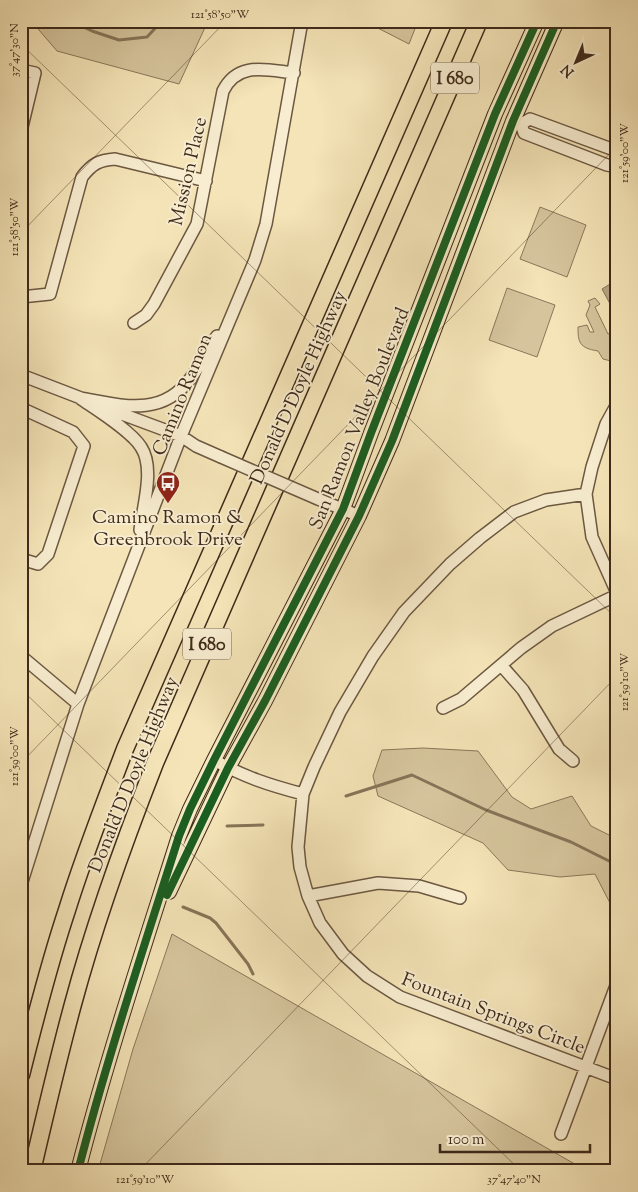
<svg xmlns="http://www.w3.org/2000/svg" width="638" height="1192" font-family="'Sorts Mill Goudy',serif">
	<rect width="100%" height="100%" fill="#f4e4b7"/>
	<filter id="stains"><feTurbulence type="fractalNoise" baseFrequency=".004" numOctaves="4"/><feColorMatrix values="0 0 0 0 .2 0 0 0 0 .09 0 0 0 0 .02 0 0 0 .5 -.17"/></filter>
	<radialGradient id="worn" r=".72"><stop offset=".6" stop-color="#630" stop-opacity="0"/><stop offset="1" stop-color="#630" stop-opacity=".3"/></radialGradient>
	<path fill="#d5c49c" stroke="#8a775b" d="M29 21H208L179 84 57 51 33 23Z
		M364 21H418L409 44Z
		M540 207 586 225 567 277 520 259Z
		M507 288 555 305 537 357 489 340Z
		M595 298 600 304 595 307 608 334 617 330V347L610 351 613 357 611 361 603 359 598 351C579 348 578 342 578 327L587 325 590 332H594L586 315 590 305 588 301Z
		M423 748 478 751 512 797 531 809 572 796 591 826 617 839V907L611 905 595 874 560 877 508 870 483 843 378 796 373 776 382 750Z
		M172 934 587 1171H98L133 1049Z"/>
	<path fill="#b6a582" stroke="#867458" d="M615 281 617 282V312L615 313 602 289Z"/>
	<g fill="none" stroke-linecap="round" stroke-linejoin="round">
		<path stroke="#867458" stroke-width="3" d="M71 21 92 31 119 40 147 37 162 21
			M346 796 412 775 486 810 571 842 617 865
			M227 826 263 825
			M183 907 210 918 216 923 248 964 253 974"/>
		<g stroke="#6c5841" stroke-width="14">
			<path id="minor" d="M21 70 35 73 21 131
				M521 124 524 133 607 165 617 167
				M521 124 530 119 617 151
				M21 297 50 294 82 177C92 164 99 160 115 159L206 181
				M134 323 146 315 154 304 197 224 223 91C238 61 266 70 294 73
				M21 375 86 400
				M80 398C121 405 161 418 190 379 200 366 208 350 217 336
				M81 399C97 410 131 431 141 447 155 468 143 506 140 530
				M617 404 606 424 592 467 586 494 592 537 617 593
				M103 407 181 436 196 446 221 457
				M21 408 73 432 84 446 48 554 38 564 21 559
				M586 494 546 500 514 512 480 538 450 564 404 612 373 656 340 712 314 767 303 794 298 847 300 867 308 896 320 923 343 954 367 976 400 997 617 1079
				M318 499 359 516
				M21 656 78 704
				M501 665 523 690 559 749 573 761
				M443 708 461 699 521 648 552 626 617 595
				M214 760C244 777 269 785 303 794
				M21 885 78 704 181 436 255 260 266 224 302 21
				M308 896 378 883 419 886 460 898
				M561 1134 617 983"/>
		</g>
		<g stroke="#3e2a1a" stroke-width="16">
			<path id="major" d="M169 892 228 768 265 701 359 516 392 441 513 121 557 21
				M78 1171C107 1058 144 947 179 836L190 809 214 760 343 509 371 433 495 114 537 21"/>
		</g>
		<g stroke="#3e2a1a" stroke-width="19">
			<path id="highway" d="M21 1075C35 1019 49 964 67 910 84 855 105 802 125 749L444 21
				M32 1171C45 1115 58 1059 73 1004 95 922 124 842 155 763L479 21"/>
		</g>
		<use href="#minor" stroke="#f8edd0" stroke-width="11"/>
		<use href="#major" stroke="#f4e4b7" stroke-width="14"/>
		<use href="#highway" stroke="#f4e4b7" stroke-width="16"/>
		<g stroke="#6c5841" stroke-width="14" stroke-linecap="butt">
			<path id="minor-bridge" d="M221 457 318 499"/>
		</g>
		<use href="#minor-bridge" stroke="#f8edd0" stroke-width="11"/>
		<g stroke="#f8edd0" stroke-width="11">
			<path id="cycleway" d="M167 895 228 768 265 701 359 516 392 441 513 121 557 21
				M78 1171C107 1058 144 947 179 836L190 809 214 760 343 509 371 433 495 114 537 21"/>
		</g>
		<use href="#cycleway" stroke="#1b5e20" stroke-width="8"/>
	</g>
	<path fill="none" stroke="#3e2a1a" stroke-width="1" stroke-opacity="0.45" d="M21 44 617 619M21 233 226 21M21 689 521 1171M21 763 617 146M139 1171 617 676"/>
	<defs>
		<g id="bus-pin" transform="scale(1.25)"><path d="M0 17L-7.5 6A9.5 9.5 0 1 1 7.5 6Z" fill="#8f2418" stroke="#f8edd0"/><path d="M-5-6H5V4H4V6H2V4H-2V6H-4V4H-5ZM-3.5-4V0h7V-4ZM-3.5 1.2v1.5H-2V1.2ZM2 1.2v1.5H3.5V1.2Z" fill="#fff"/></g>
	</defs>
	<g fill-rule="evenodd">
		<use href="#bus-pin" x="168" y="483"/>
	</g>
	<g text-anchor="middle" stroke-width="4" stroke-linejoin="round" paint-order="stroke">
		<g fill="#f8edd0" stroke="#766451" stroke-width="1">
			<rect x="431" y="62.5" width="48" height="31" rx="4"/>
			<rect x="183" y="628.5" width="48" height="31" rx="4"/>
		</g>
		<g font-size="18" font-weight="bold" fill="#3e2a1a">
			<text x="455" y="84">I 680</text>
			<text x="207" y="650">I 680</text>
		</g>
		<g font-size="19" fill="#3e2a1a" stroke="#f8edd0">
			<text transform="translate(187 171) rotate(-77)" y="7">Mission Place</text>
			<text transform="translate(297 387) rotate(-66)" y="7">Donald D Doyle Highway</text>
			<text transform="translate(181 394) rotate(-68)" y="7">Camino Ramon</text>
			<text transform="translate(358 418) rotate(-68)" y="7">San Ramon Valley Boulevard</text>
			<text transform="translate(132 774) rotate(-68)" y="7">Donald D Doyle Highway</text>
			<text transform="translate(494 1012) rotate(21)" y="7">Fountain Springs Circle</text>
		</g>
		<g font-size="19" fill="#3e2a1a" stroke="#f8edd0">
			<text x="168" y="523">Camino Ramon &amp;<tspan x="168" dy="22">Greenbrook Drive</tspan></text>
		</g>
	</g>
	<rect width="638" height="1192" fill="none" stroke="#f4e4b7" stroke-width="55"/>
	<g transform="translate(576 62) rotate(224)" stroke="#f8edd0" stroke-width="4" paint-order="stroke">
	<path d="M0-4L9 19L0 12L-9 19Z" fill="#3e2a1a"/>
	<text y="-8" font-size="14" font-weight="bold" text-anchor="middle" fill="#3e2a1a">N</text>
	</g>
	<path d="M440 1144v8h150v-8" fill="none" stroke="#3e2a1a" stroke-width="2.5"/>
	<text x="448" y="1144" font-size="15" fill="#3e2a1a" stroke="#f8edd0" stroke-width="4" paint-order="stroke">100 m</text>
	<rect x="28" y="28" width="582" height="1136" fill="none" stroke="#3e2a1a" stroke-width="2"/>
	<g font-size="12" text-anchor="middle" fill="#3e2a1a">
		<text x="220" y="18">121°58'50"W</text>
		<text transform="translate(14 50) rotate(-90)" y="4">37°47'30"N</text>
		<text transform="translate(624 153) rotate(-90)" y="4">121°59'00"W</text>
		<text transform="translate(14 227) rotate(-90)" y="4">121°58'50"W</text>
		<text transform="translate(624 682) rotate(-90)" y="4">121°59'10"W</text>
		<text transform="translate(14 756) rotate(-90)" y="4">121°59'00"W</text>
		<text x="145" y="1183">121°59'10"W</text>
		<text x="514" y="1183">37°47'40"N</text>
	</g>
	<rect width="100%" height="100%" filter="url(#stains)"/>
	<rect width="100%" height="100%" fill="url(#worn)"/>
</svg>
